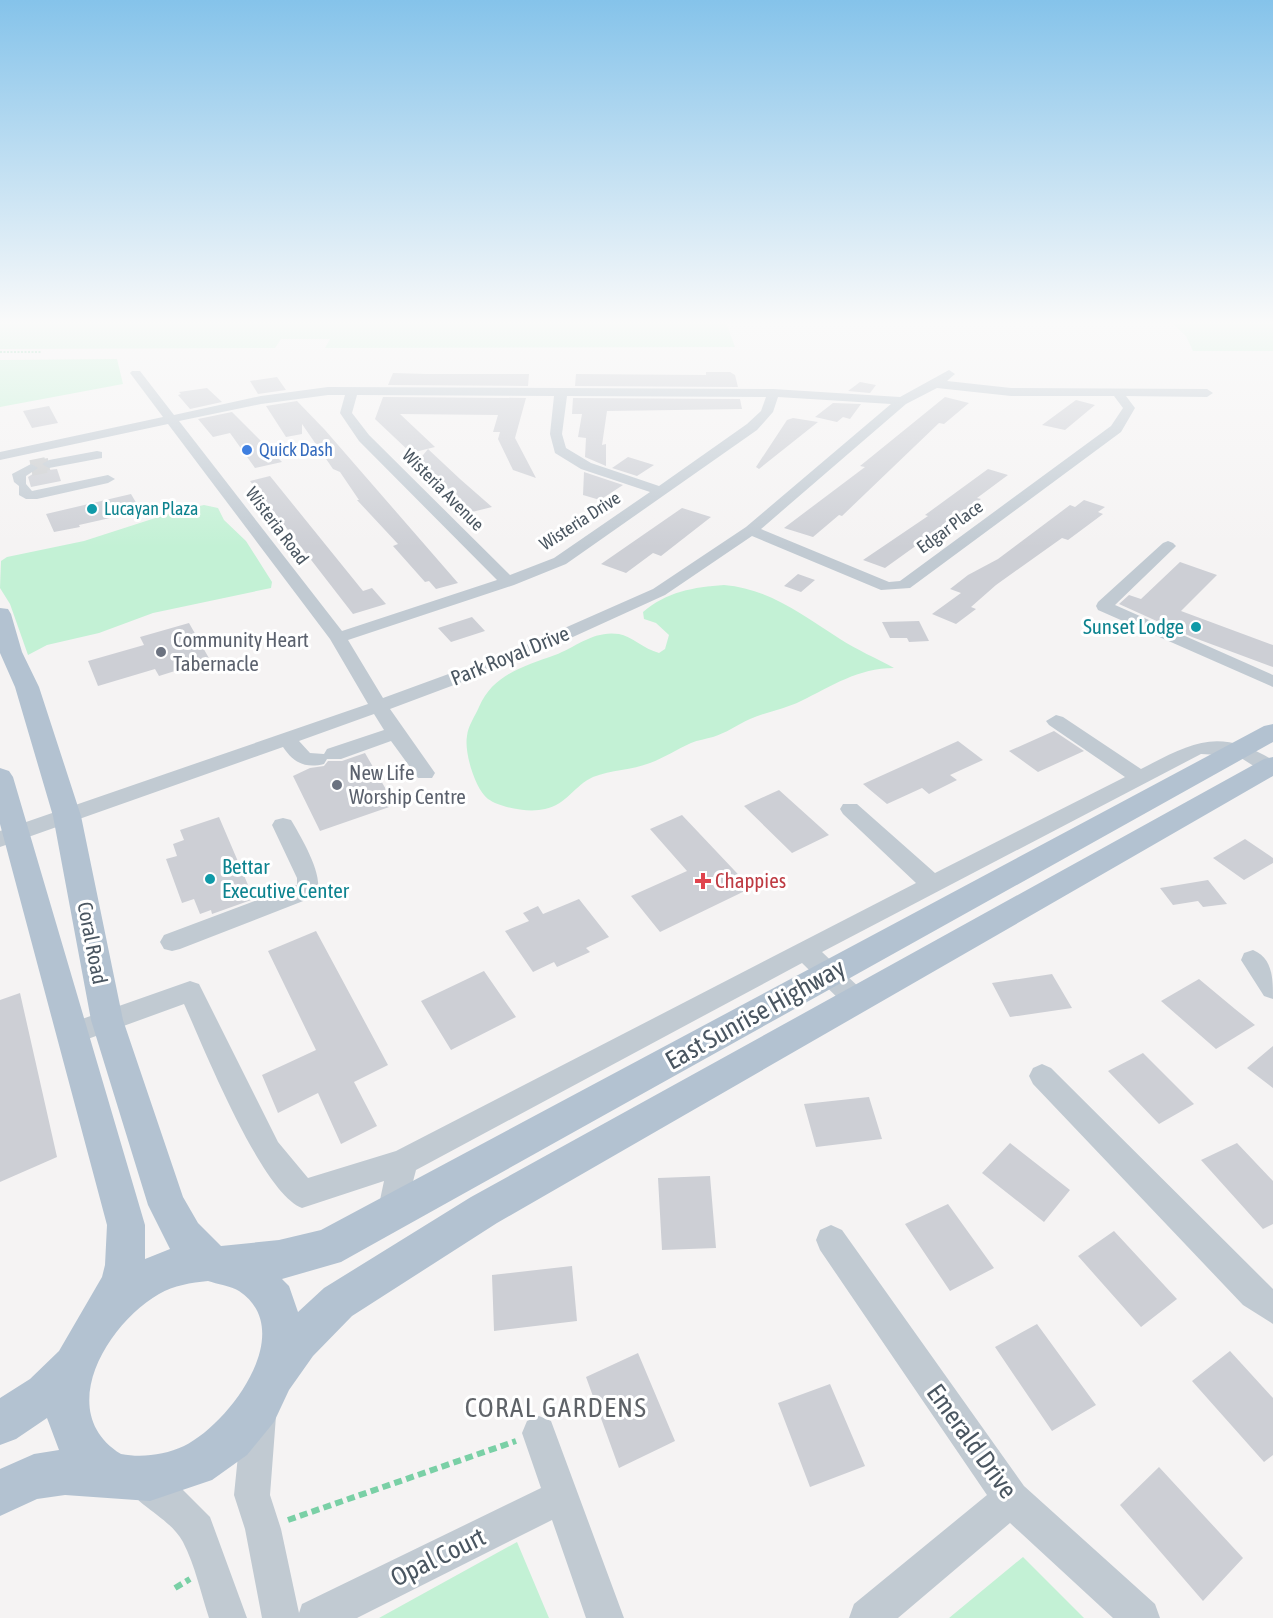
<svg xmlns="http://www.w3.org/2000/svg" width="1273" height="1618" font-family="'Asap Condensed',sans-serif">
	<rect width="100%" height="100%" fill="#f5f3f3"/>
	<path fill="#c3f1d5" d="M0 320H725L735 347 325 348 330 339H281L275 348 0 349Z
		M1169 320H1273V351H1193L1186 336Z
		M117 359 123 384 0 407V360Z
		M204 505 218 508 224 520 246 541 272 582 271 588 153 613 99 633 47 645 28 655 10 604 0 588 1 561 7 557 84 541 177 511Z
		M724 585C770 589 802 615 840 639 857 650 876 658 894 668 858 668 832 686 801 701 785 709 766 712 750 719 737 725 726 733 713 737 706 739 698 740 691 743 677 749 664 758 650 763 632 770 611 770 593 777 575 785 566 805 545 809 529 813 501 808 488 799 475 789 464 752 467 736 468 726 475 716 479 707 493 674 525 666 555 655 576 647 594 630 619 634 631 636 644 649 659 653L665 649 669 635 656 623 644 619 643 612C666 592 694 587 724 585Z
		M517 1542 549 1618H379Z
		M1023 1557 1084 1618H949Z"/>
	<path fill="#cdcfd5" d="M706 372H730L735 375 738 387 575 386 576 374 706 375Z
		M393 373 426 374H529L528 386 388 385Z
		M277 377 286 390 258 394 250 381Z
		M860 382 876 385 870 393 848 391Z
		M207 388 222 402 190 409 178 395 181 394 179 392Z
		M383 397 526 398 515 438 536 478 513 470 498 439 500 432H493L498 415 400 414 435 447 411 453 375 419Z
		M945 397 969 403 944 424 939 423 842 516 839 515 813 537 784 528 865 467 860 466Z
		M573 398 740 399 742 409 607 411 602 445 606 444V466L585 457 586 438 578 437 582 414H572Z
		M1076 400 1095 405 1065 430 1042 425Z
		M297 401 325 430 458 583 436 589 429 581 425 582 393 546 398 544 357 500H359L340 472 333 469 302 424V434L286 437 266 406Z
		M833 403 861 404 850 419 843 417 837 422 815 417Z
		M49 406 58 423 32 428 23 411Z
		M232 412 282 462 255 468 230 433 213 437 198 419Z
		M793 418 818 422 759 469 756 467 787 420Z
		M428 449 460 479 492 507 472 512 419 460Z
		M628 457 654 465 637 476 612 468Z
		M40 463 48 470 57 469 61 481 31 487 28 477 39 470 40 467 36 464Z
		M988 469 1008 475 977 498 981 499 885 568 863 560 928 516 925 515Z
		M584 472 623 485 600 500 583 495Z
		M270 476 363 591 372 588 386 604 353 614 250 481Z
		M131 494 141 511 79 525 80 527 54 532 46 514Z
		M1084 500 1105 507 1098 512 1103 514 1068 540 1062 538 996 585 971 607 976 609 956 624 932 614 961 593 950 589 968 575 998 559 1070 505 1075 507Z
		M682 508 711 517 661 556 653 553 626 573 601 564Z
		M1180 562 1217 575 1181 611 1273 645V667L1192 637 1119 604 1129 595 1141 599Z
		M798 574 815 580 801 592 784 586Z
		M472 617 485 631 451 642 438 628Z
		M919 621 929 641 909 642 907 638H890L882 622Z
		M189 623 210 660 159 676 155 669 98 686 88 661 144 645 140 637Z
		M1054 731 1084 751 1038 772 1009 751Z
		M958 741 983 760 950 775 957 780 929 794 922 788 887 804 863 784Z
		M365 753 395 805 320 831 293 776 310 768 324 766 328 761H342Z
		M779 790 829 835 792 853 744 806Z
		M682 815 751 888 660 932 631 896 687 871 650 829Z
		M219 817 254 899 212 914 211 910 200 914 194 899 182 903 166 859 177 856 173 844 184 840 180 830Z
		M1245 839 1273 858V863L1244 880 1213 858Z
		M1208 880 1227 904 1203 907 1198 901 1173 905 1160 888Z
		M579 899 609 937 586 948 590 952 557 967 554 962 533 972 505 931 529 921 523 913 538 906 543 914Z
		M316 931 388 1065 354 1082 377 1126 341 1144 318 1093 278 1113 262 1075 316 1050 268 951Z
		M484 971 516 1017 451 1050 421 1001Z
		M1052 974 1072 1008 1010 1017 992 983Z
		M1199 979 1235 1009 1255 1025 1216 1049 1161 1001Z
		M20 993 57 1157 0 1182V1000Z
		M1273 1046V1088L1247 1068Z
		M1143 1053 1194 1104 1159 1124 1108 1071Z
		M869 1097 882 1139 816 1147 804 1104Z
		M1010 1143 1070 1190 1044 1222 982 1173Z
		M1237 1143 1273 1181V1224L1263 1229 1201 1160Z
		M710 1176 716 1248 662 1250 658 1178Z
		M948 1204 994 1268 950 1291 905 1224Z
		M1114 1231 1177 1299 1141 1327 1078 1256Z
		M572 1266 577 1321 494 1331 492 1275Z
		M1037 1324 1096 1405 1052 1431 995 1347Z
		M1230 1351 1273 1398V1455L1264 1462 1192 1381Z
		M638 1353 675 1441 619 1468 586 1377Z
		M830 1384 865 1466 810 1487 778 1403Z
		M1159 1467 1243 1558 1203 1601 1120 1505Z"/>
	<g fill="none" stroke-linecap="round" stroke-linejoin="round">
		<path stroke="#caccce" stroke-width="12" stroke-dasharray="12 6" stroke-linecap="butt" d="M39 466 49 464"/>
		<path stroke="#caccce" stroke-width="16" stroke-dasharray="16 8" stroke-linecap="butt" d="M31 468 46 465"/>
		<path stroke="#7ad0a6" stroke-width="2" stroke-dasharray="2 1.5" stroke-linecap="butt" d="M0 352H41"/>
		<path stroke="#7ad0a6" stroke-width="6" stroke-dasharray="8 4.5" stroke-linecap="butt" d="M288 1520 516 1441
			M175 1588 190 1579"/>
		<path fill="#c1cad2" fill-rule="evenodd" d="M949 370 955 374 947 381 1011 388 1207 389 1213 393 1207 397 1126 396 1135 408 1121 432 910 588 881 590 752 536 665 595 529 657 390 709 435 773 432 778H418L391 741 341 759H327L324 754 327 749 384 730 374 714 299 741 310 753 324 754 327 759 324 764C305 769 293 762 283 747L0 847V831L368 704 330 639 168 424 0 460V452L163 417 130 373 132 371H140L174 415 261 396 328 387 773 389 900 397ZM937 388 1011 396H1114L1123 408 1111 426 900 581 889 582 761 529 906 404ZM328 395H345L340 413 359 441 497 580 342 631 179 421 261 404ZM357 395 554 396 550 434 555 453 581 469 650 492 554 558 510 575 369 435 352 413ZM567 396 766 397 761 411 747 424 659 486 591 463 566 448 562 434ZM778 397 891 404 746 527 653 589 517 649 383 698 348 640 514 585 566 564 757 430 773 412Z
			M97 451 102 452V458L49 468 42 464 49 460Z
			M31 464 38 468 26 476V484L32 491 108 475 115 479 108 483 37 499H26L19 495V486L14 482 12 474Z
			M1168 541 1173 543 1176 546 1173 549 1115 605 1273 675V687L1098 610 1096 606 1098 602 1163 543Z
			M1056 715 1063 717 1141 769C1193 742 1218 727 1273 760V773L1263 772 1238 756 1201 754 822 952 864 992 868 999 864 1006 855 1009 846 1006 802 963 416 1170 402 1224 392 1228 382 1224 377 1214 384 1181 302 1208C261 1192 204 1048 184 1004L74 1044 65 1041 61 1033 65 1025 190 981 199 984 278 1142 308 1178 396 1151 916 883 843 814 840 809 843 804H857L935 873 1125 777 1049 725 1046 721Z
			M283 818 291 820C301 837 326 878 316 896L180 949 172 951 164 949 160 942 164 935 297 885V878L272 825 275 820Z
			M1253 950C1273 958 1273 979 1273 999L1264 996 1241 960 1244 953Z
			M1042 1064 1051 1068 1273 1289V1324L1243 1305 1033 1084 1029 1076 1033 1068Z
			M831 1225 842 1230 1024 1486 1155 1604 1160 1618H1113L1010 1523 898 1618H849L854 1604 987 1495 820 1250 816 1240 820 1230Z
			M259 1399 271 1404 276 1416 270 1495 281 1529 299 1613 302 1604 541 1488 522 1433 527 1421 539 1416 551 1421 624 1618H586L552 1520 357 1618H262L245 1529 234 1495 242 1416 247 1404Z
			M140 1461 152 1467 180 1487 210 1517 247 1618H209C201 1594 195 1565 183 1542 169 1516 134 1506 122 1479L128 1467Z"/>
		<path fill="#b3c2d1" fill-rule="evenodd" d="M0 608 8 609 11 614 22 652 39 687 81 816 123 1020 183 1197 198 1223 221 1246 279 1240 321 1230 1264 726 1273 724V742L341 1262 282 1279 289 1286 298 1312 324 1288 471 1197 1264 759 1273 757V776L497 1223 352 1316 313 1356 289 1390 274 1422 247 1455 212 1480 150 1501 65 1495 37 1499 0 1516V1469L34 1454 59 1450 47 1418 16 1439 0 1445V1398L30 1379 59 1351 102 1277 105 1265 107 1225 0 824V768L9 771 13 777 145 1225V1259L170 1249 148 1205 91 1020 53 816 15 687 0 653ZM208 1281C217 1284 231 1286 239 1291 299 1331 229 1424 184 1446 164 1455 142 1458 121 1454 53 1412 108 1323 159 1294 174 1285 191 1283 208 1281Z"/>
	</g>
	<linearGradient id="sky" x2="0" y2="1"><stop stop-color="#85c3ea"/><stop offset="0.59" stop-color="#fafafa"/><stop offset="1" stop-color="#fafafa" stop-opacity="0"/></linearGradient>
	<rect width="1273" height="547" fill="url(#sky)"/>
	<circle fill="#3f7fe0" stroke="#fff" stroke-width="2" cx="247" cy="450" r="6"/>
	<g fill="#0f9aa8" stroke="#fff" stroke-width="2">
		<circle cx="92" cy="509" r="6"/>
		<circle cx="1196" cy="627" r="6"/>
		<circle cx="210" cy="879" r="6"/>
	</g>
	<g fill="#6b7280" stroke="#fff" stroke-width="2">
		<circle cx="161" cy="652" r="6"/>
		<circle cx="337" cy="785" r="6"/>
	</g>
	<path fill="#e0444e" stroke="#fff" stroke-width="2" d="M700 872h6v6h6v6h-6v6h-6v-6h-6v-6h6z"/>
	<g text-anchor="middle" stroke-width="6" stroke-linejoin="round" paint-order="stroke">
		<g font-size="18" fill="#366cbe" stroke="#fff" text-anchor="start">
			<text x="259" y="456">Quick Dash</text>
		</g>
		<g font-size="18" fill="#4a5661" stroke="#fff">
			<text transform="translate(443 490) rotate(45)" y="6">Wisteria Avenue</text>
			<text transform="translate(580 521) rotate(-33)" y="6">Wisteria Drive</text>
			<text transform="translate(277 526) rotate(53)" y="6">Wisteria Road</text>
			<text transform="translate(950 527) rotate(-36)" y="6">Edgar Place</text>
		</g>
		<g font-size="18" fill="#0d838f" stroke="#fff" text-anchor="start">
			<text x="104" y="515">Lucayan Plaza</text>
		</g>
		<g font-size="21" fill="#0d838f" stroke="#fff" text-anchor="end">
			<text x="1184" y="634">Sunset Lodge</text>
			<text x="222" y="874" text-anchor="start">Bettar<tspan x="222" dy="24">Executive Center</tspan></text>
		</g>
		<g font-size="21" fill="#5b616d" stroke="#fff" text-anchor="start">
			<text x="173" y="647">Community Heart<tspan x="173" dy="24">Tabernacle</tspan></text>
			<text x="349" y="780">New Life<tspan x="349" dy="24">Worship Centre</tspan></text>
		</g>
		<g font-size="21" fill="#4a5661" stroke="#fff">
			<text transform="translate(510 656) rotate(-22)" y="7">Park Royal Drive</text>
			<text transform="translate(92 943) rotate(79)" y="7">Coral Road</text>
		</g>
		<g font-size="21" fill="#be3a42" stroke="#fff" text-anchor="start">
			<text x="715" y="888">Chappies</text>
		</g>
		<g font-size="26" fill="#4a5661" stroke="#fff">
			<text transform="translate(755 1014) rotate(-29)" y="9">East Sunrise Highway</text>
			<text transform="translate(972 1441) rotate(54)" y="9">Emerald Drive</text>
			<text transform="translate(438 1557) rotate(-26)" y="9">Opal Court</text>
		</g>
		<g font-size="27" letter-spacing="1.5" fill="#5f6368" stroke="#fff">
			<text x="556" y="1417">CORAL GARDENS</text>
		</g>
	</g>
</svg>
